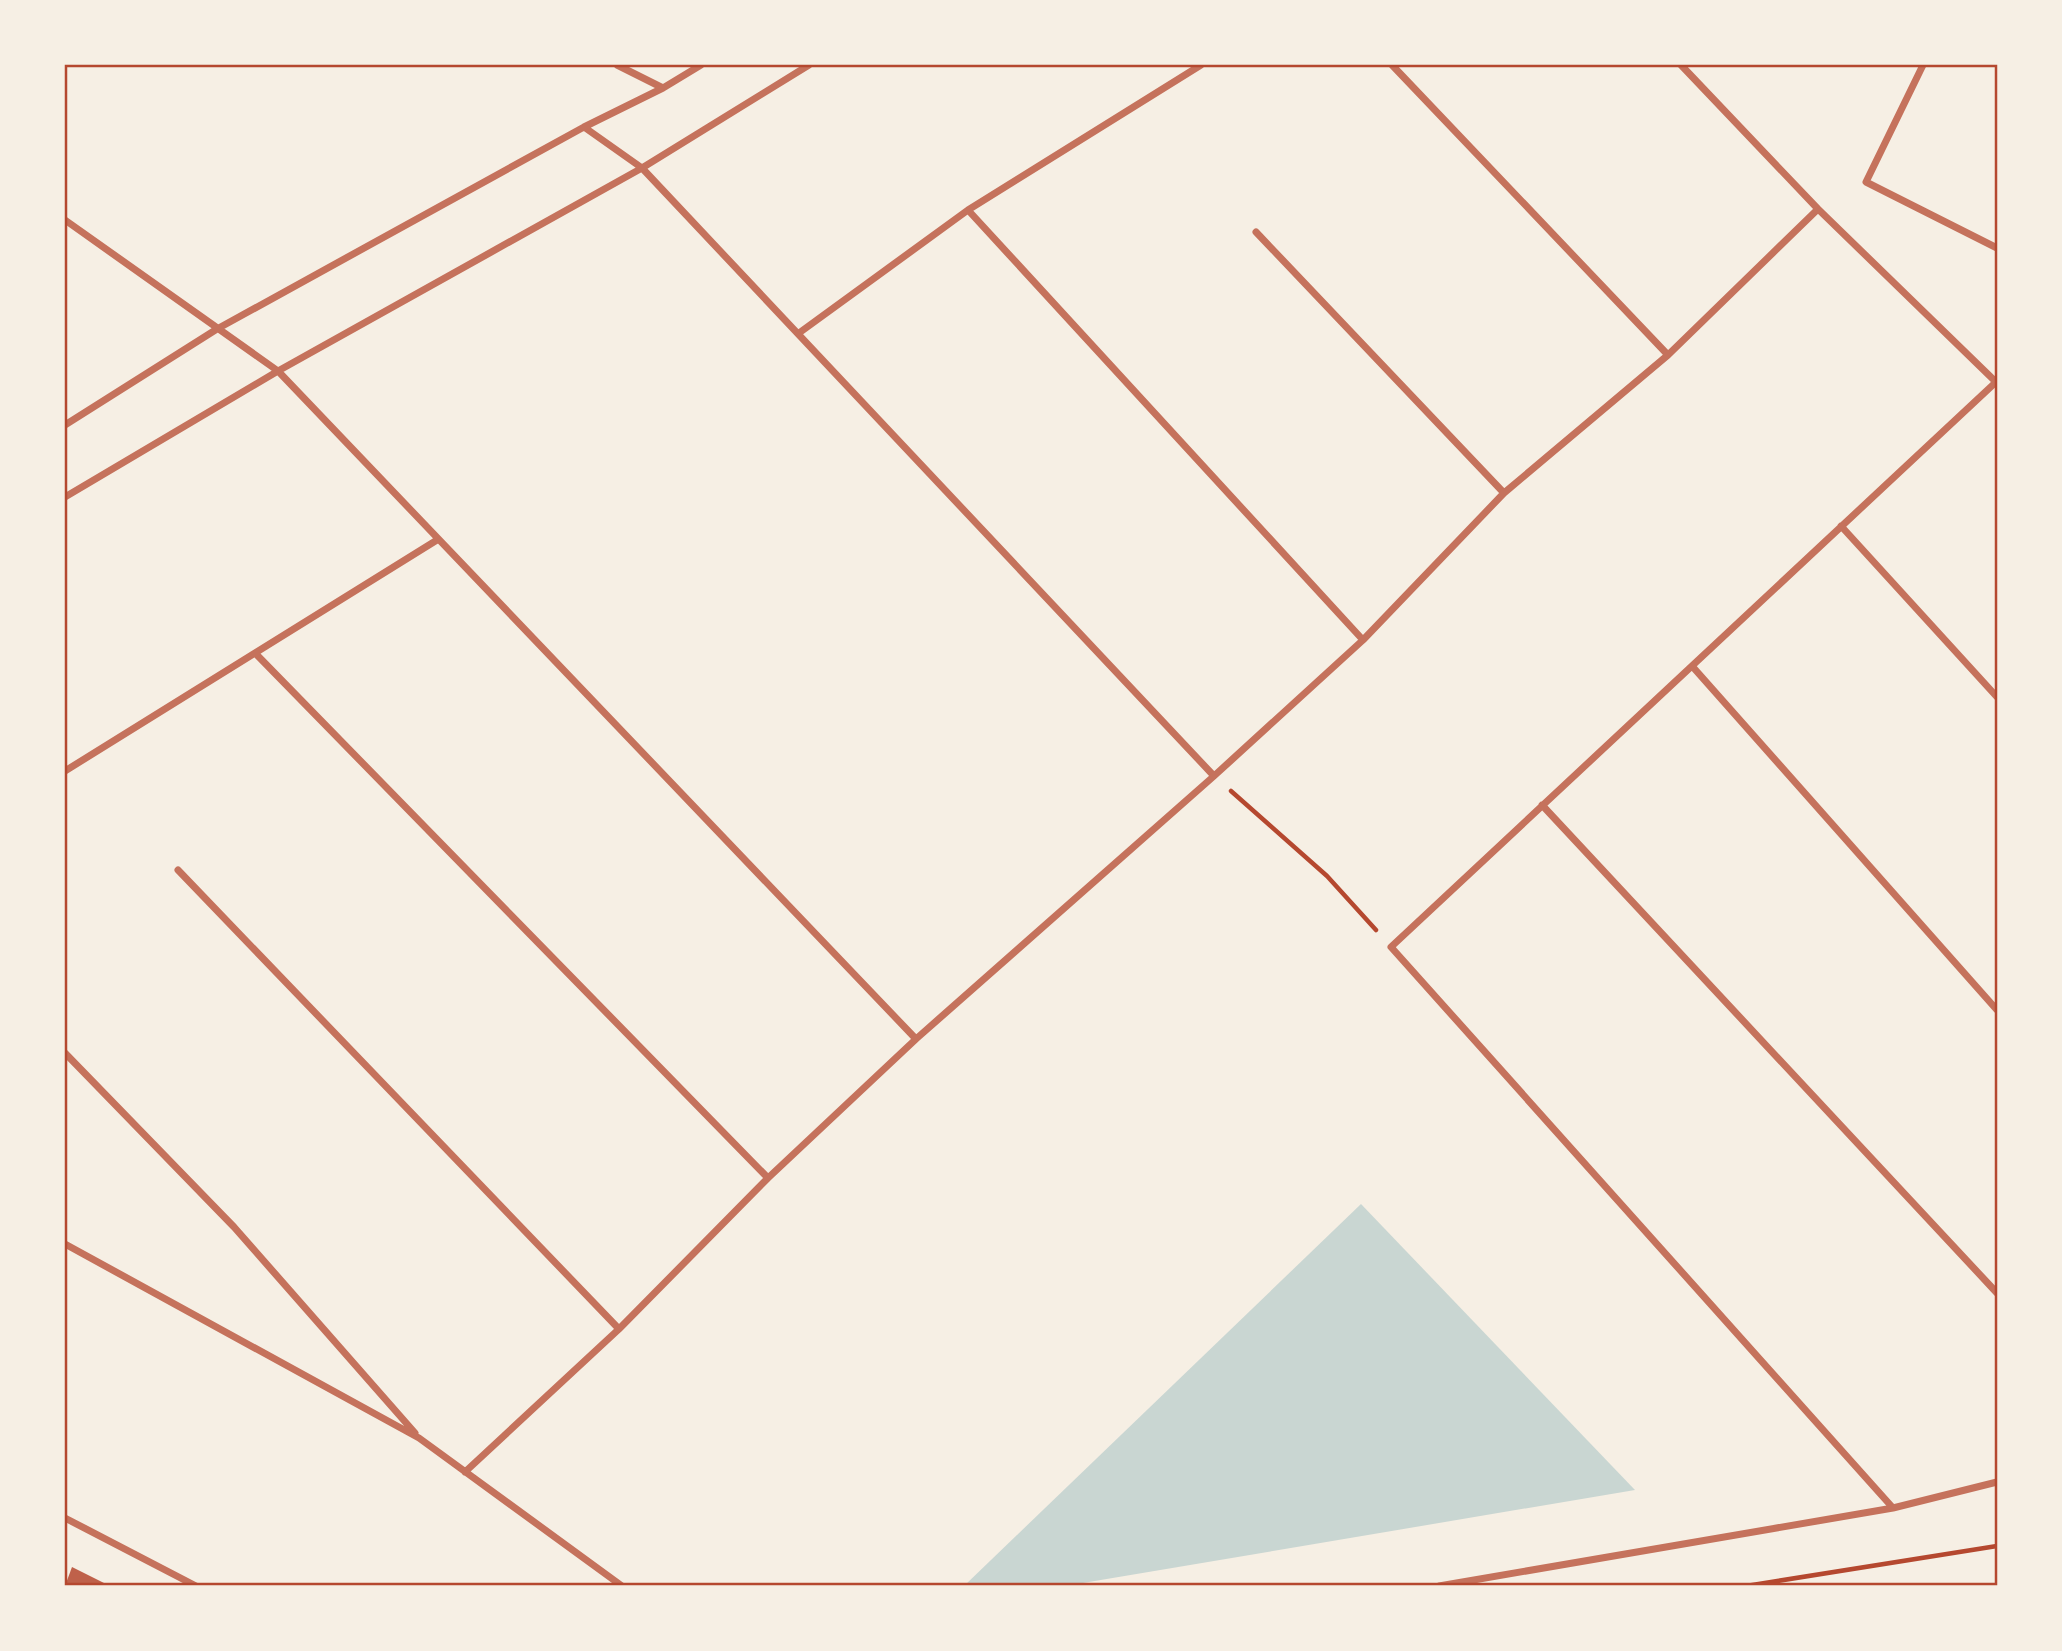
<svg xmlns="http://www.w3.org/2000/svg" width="2062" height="1651" font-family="Lato,sans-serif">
	<rect width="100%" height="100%" fill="#f6efe4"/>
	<path fill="#c9d6d2" d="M1361 1204 1635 1490 1065 1586H964Z"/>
	<path fill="#bf614a" d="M72 1567 110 1586H65Z"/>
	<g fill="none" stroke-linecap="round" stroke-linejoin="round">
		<path stroke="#b5482f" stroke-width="4.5" d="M1231 791 1327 876 1376 930
			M1746 1586 1997 1546"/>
		<path stroke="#c5725c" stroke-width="7" d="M617 65 663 88
			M1392 65 1668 355
			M1681 65 1818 209 1997 383
			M1923 65 1866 182 1997 248
			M584 127 642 168 1214 776
			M968 210 1363 640
			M65 220 278 371 916 1039
			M1256 232 1504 493
			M799 333 968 210 1201 65
			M65 425 217 329 584 127 663 88 701 65
			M65 497 278 371 642 168 809 65
			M1841 526 1997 697
			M256 654 768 1178
			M1692 666 1997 1010
			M65 771 437 540
			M1542 805 1997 1293
			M178 870 619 1329
			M65 1053 234 1227 415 1433
			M65 1244 419 1438 622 1586
			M465 1472 619 1329 768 1178 916 1039 1214 776 1363 640 1504 493 1668 355 1818 209
			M1893 1508 1391 947 1996 382
			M65 1518 196 1586
			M1439 1586 1893 1508 1997 1482"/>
	</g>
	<rect width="2062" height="1651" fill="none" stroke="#f6efe4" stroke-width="133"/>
	<rect x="66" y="66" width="1930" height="1518" fill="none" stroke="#b5482f" stroke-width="2.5"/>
</svg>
